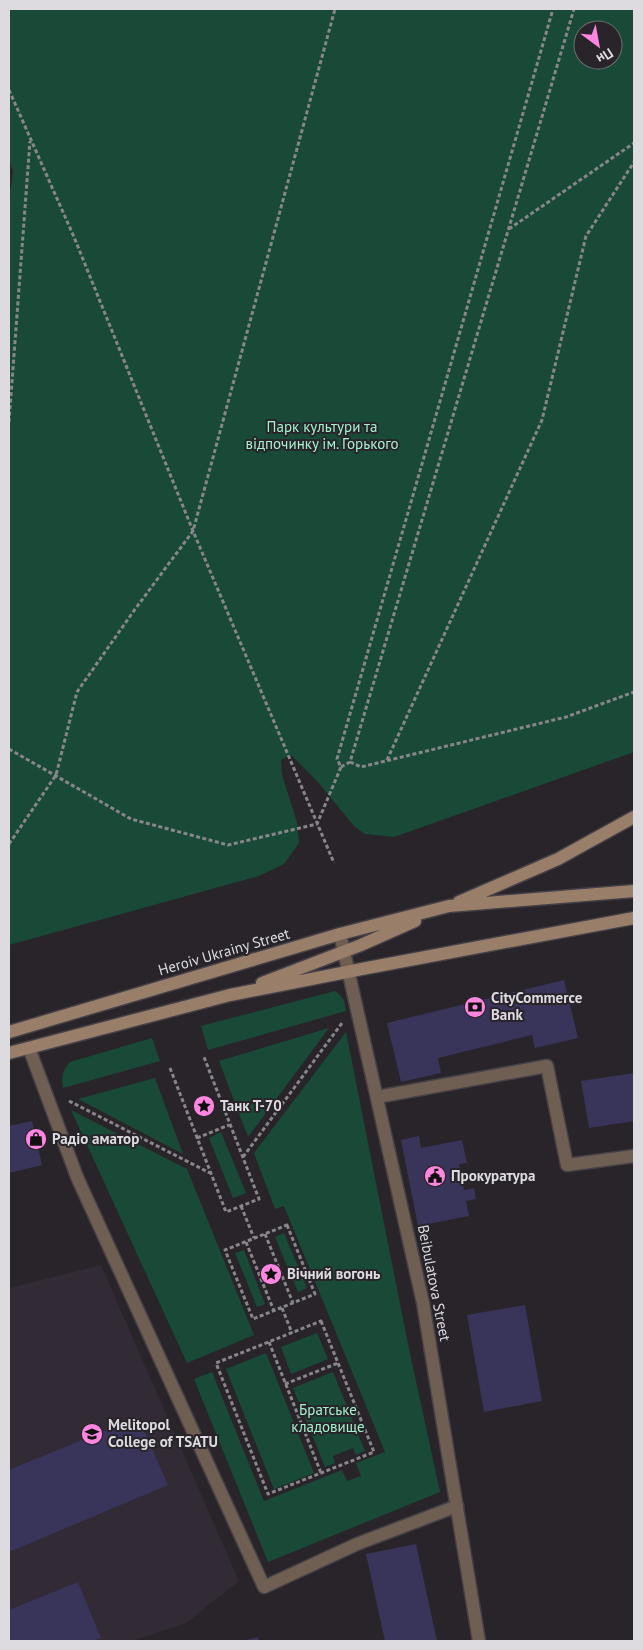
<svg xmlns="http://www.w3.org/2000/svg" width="643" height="1650" font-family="'PT Sans',sans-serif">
	<rect width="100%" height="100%" fill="#28242a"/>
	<path fill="#322a35" d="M101 1265 239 1581 186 1623 132 1641H9V1288Z"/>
	<path fill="#194a37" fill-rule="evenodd" d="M9 9H634V752L394 837 365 834 354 826 317 781 291 755 281 760 282 775 297 822 299 843 284 864 259 876 9 945V202L13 171 9 160ZM583 30H613V60H583Z
		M335 991C343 996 345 1002 346 1011L208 1050 201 1026Z
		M329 1028 248 1137 219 1061Z
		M346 1032 408 1344 440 1492 268 1562 194 1379 212 1372 264 1501 342 1470 347 1481 361 1476 356 1463 385 1452 284 1206 275 1209 254 1153Z
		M152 1038 160 1061 63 1088C61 1076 63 1070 70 1062Z
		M155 1078 183 1154 78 1099Z
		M71 1110 187 1169 254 1335 187 1363Z
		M221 1132 246 1193 233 1198 209 1138Z
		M284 1233 307 1288 298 1292 275 1237Z
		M244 1250 265 1304 257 1307 235 1253Z
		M317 1333 328 1359 291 1374 281 1347Z
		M266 1353 314 1473 274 1489 226 1369Z
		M333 1372 365 1451 356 1455 353 1448 333 1456 335 1463 325 1467 293 1388Z"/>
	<path fill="#39355a" d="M564 980 578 1038 535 1048 532 1035 438 1058 441 1073 401 1082 387 1023Z
		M634 1073V1121L589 1128 581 1081Z
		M32 1121 42 1165 9 1173V1126Z
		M419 1136 421 1148 462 1140 467 1163 459 1164 464 1190 474 1188 476 1199 466 1201 469 1216 418 1226 401 1140Z
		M525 1305 542 1401 484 1412 467 1315Z
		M138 1417 168 1485 9 1552V1470Z
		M416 1544 437 1641H385L366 1554Z
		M78 1582 101 1638 92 1641H9V1610Z
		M258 1637 259 1641H243Z"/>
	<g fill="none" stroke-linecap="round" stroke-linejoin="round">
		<g stroke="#454147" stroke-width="15">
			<path id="lane" d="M29 1048 77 1177 264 1587 357 1544 457 1506
				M377 1097 547 1066 567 1165 634 1156"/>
		</g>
		<g stroke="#454147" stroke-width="15">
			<path id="street" d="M340 934 423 1303 479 1641"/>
		</g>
		<g stroke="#454147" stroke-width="15">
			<path id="secondary" d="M459 902 558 859 634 817
				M262 983 361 945 415 921
				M9 1032 340 934 449 906 634 891
				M9 1053 230 995 367 968 634 918"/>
		</g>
		<path stroke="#89868b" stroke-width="3" stroke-dasharray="4 2.5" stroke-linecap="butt" d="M9 90 74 237 193 531 334 863
			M509 229 634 143
			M9 422 30 141
			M9 749 131 819 228 845 317 824 341 767 337 759 553 9
			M387 760 542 420 586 236 634 162
			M350 762 361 767 566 717 634 692
			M341 767 350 762 574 9
			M9 844 56 775 77 692 133 612 193 531 335 9
			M170 1068 226 1212 259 1199 204 1057
			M69 1101 210 1173
			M197 1138 229 1125
			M243 1157 342 1023
			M241 1206 254 1238
			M287 1225 315 1294 253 1319 225 1250Z
			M265 1234 293 1303
			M246 1242 274 1311
			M282 1308 292 1333
			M321 1321 374 1452 268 1494 216 1363Z
			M269 1342 321 1473
			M285 1384 338 1363"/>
		<use href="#lane" stroke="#6f5f52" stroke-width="12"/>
		<use href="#street" stroke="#6f5f52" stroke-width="12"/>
		<use href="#secondary" stroke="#997f6a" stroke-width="12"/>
	</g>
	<defs>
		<g id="bank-disc" transform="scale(1.125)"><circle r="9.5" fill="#fe86e0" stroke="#28242a"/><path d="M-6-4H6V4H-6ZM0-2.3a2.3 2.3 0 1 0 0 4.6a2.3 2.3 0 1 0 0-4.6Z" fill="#111"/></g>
		<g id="sight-disc" transform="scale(1.125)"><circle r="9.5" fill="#fe86e0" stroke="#28242a"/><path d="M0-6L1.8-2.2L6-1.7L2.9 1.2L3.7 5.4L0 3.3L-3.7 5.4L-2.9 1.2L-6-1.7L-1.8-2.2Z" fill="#111"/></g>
		<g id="shop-disc" transform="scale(1.125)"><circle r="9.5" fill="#fe86e0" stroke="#28242a"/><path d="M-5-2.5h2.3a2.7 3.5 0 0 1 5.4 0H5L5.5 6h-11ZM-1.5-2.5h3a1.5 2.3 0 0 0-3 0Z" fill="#111"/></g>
		<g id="civic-disc" transform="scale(1.125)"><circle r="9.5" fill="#fe86e0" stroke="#28242a"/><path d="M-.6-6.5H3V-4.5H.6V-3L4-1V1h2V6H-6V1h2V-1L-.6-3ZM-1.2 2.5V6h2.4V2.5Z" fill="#111"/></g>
		<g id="university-disc" transform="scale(1.125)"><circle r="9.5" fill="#fe86e0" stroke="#28242a"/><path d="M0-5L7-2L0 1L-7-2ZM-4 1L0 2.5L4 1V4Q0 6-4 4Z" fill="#111"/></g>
	</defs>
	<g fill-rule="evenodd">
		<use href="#bank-disc" x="475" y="1007"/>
		<use href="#sight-disc" x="204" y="1106"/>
		<use href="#shop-disc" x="36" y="1139"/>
		<use href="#civic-disc" x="435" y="1176"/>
		<use href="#sight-disc" x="271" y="1274"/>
		<use href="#university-disc" x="92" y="1434"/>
	</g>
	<g text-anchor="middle" stroke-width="4" stroke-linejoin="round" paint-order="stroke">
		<g font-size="15" fill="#a2f3ce" stroke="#28242a">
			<text x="322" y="432">Парк культури та<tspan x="322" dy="17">відпочинку ім. Горького</tspan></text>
			<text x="328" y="1415">Братське<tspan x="328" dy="17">кладовище</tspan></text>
		</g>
		<g font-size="15" fill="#dddbdf" stroke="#28242a">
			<text transform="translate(224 952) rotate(-16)" y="5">Heroiv Ukrainy Street</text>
			<text transform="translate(434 1283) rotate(79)" y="5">Beibulatova Street</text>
		</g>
		<g font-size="15" font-weight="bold" fill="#dddbdf" stroke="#28242a" text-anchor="start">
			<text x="491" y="1003">CityCommerce<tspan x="491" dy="17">Bank</tspan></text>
			<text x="220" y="1111">Танк Т-70</text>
			<text x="52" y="1144">Радіо аматор</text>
			<text x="451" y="1181">Прокуратура</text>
			<text x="287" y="1279">Вічний вогонь</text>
			<text x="108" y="1430">Melitopol<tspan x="108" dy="17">College of TSATU</tspan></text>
		</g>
	</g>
	<rect width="643" height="1650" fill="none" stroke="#dddbdf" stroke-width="20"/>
	<g transform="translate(598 45) rotate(148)"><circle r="24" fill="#28242a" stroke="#706d72"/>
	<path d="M0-4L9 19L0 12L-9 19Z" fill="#fe86e0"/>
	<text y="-8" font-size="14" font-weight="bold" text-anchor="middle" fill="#dddbdf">Пн</text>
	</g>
</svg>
